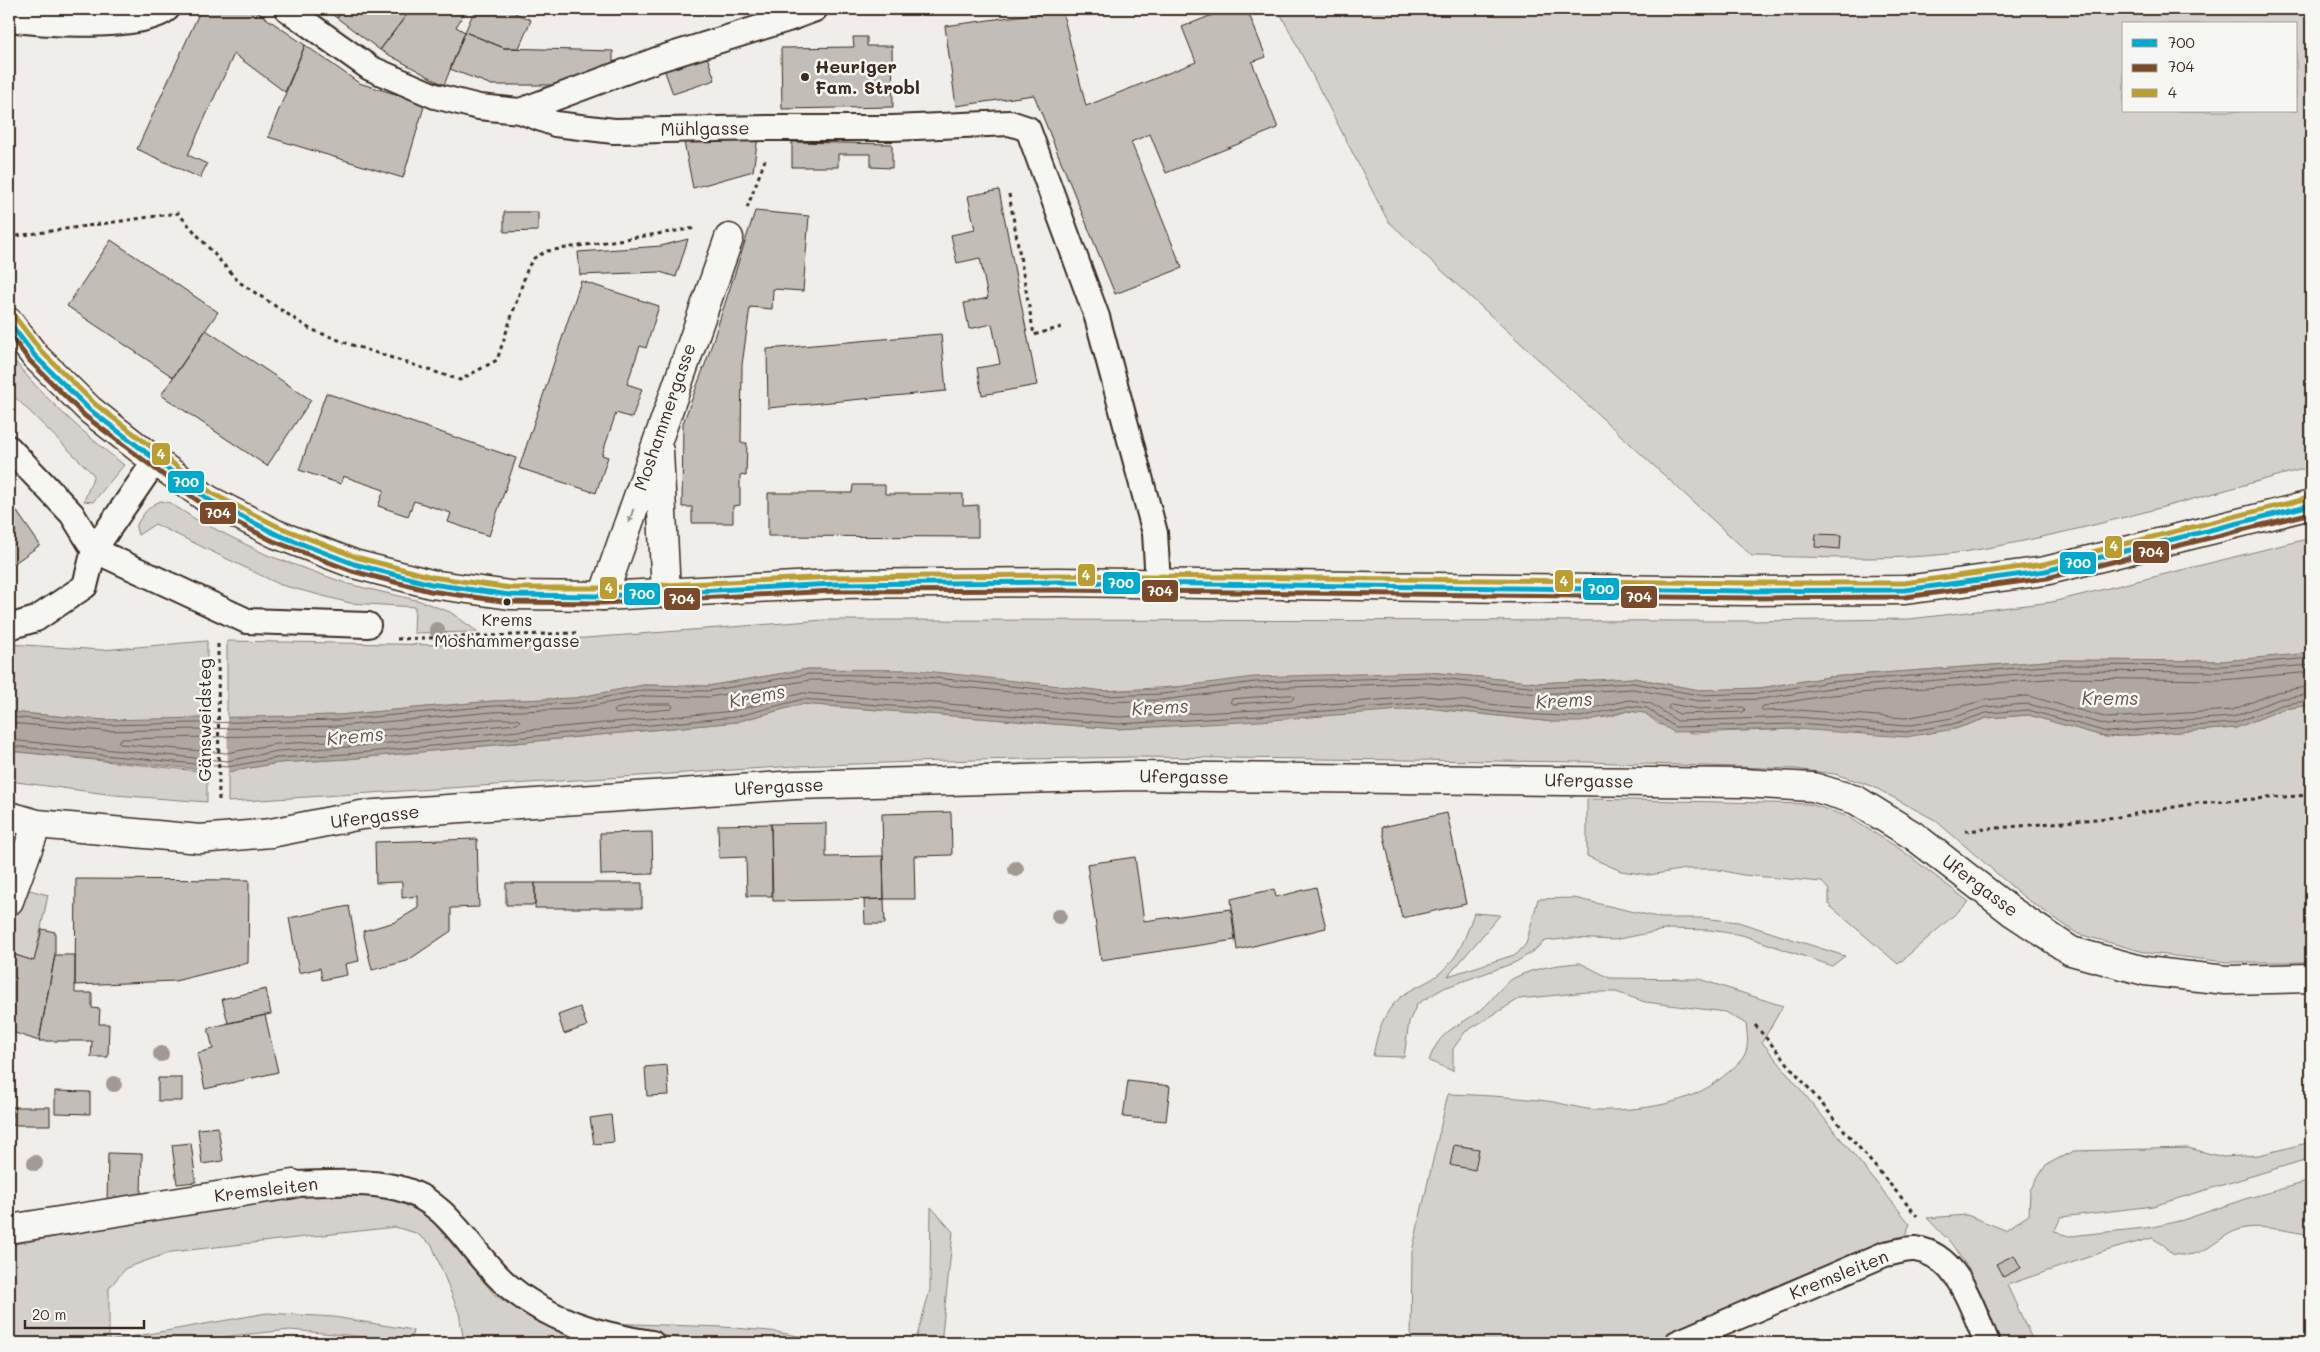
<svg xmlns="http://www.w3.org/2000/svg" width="2320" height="1352" font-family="Mali,sans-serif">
	<rect width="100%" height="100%" fill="#efeeea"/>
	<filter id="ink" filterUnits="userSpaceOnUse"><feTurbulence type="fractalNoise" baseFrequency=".02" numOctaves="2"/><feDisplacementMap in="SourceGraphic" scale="10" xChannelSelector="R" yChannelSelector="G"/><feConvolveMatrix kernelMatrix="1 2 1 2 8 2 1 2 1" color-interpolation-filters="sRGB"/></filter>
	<g filter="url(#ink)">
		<path fill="#d4d1cc" stroke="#887e75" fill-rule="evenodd" d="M1278 9H2311V467C2200 496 2084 532 1970 551 1899 562 1824 557 1752 556L1388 221ZM2124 24H2296V111H2124Z
			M9 354C41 396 82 432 124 465L93 502 84 501 94 475 9 391Z
			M161 501 170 503 195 519 267 555 348 584 420 601 450 612 478 632 414 633 415 607 350 603 281 585 155 524 138 535 136 527C141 516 149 505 161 501Z
			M2311 538V653L2307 654 2222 661 2060 660 1829 677 1760 688 1699 690 1634 678 1539 683 1429 672 1104 691 917 671 808 669 708 686 644 685 575 698 493 701 339 715 227 718V641L444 645 586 638 824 620 1749 621 1910 619 2052 602Z
			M207 641V719L104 720 9 712V644L102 650Z
			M802 704 1118 729 1427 708 1553 722 1608 717 1628 711 1645 713 1658 724 1692 733 1796 729H1955L1987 718 2029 715 2106 737 2236 728 2283 709 2311 705V962H2227L2148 953 2078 934 2024 897 1935 820 1872 786 1835 774 1795 769 1588 762 1136 757 973 760 796 766 228 802V772L278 763 347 759 736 722Z
			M9 751 207 772V802L115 795 9 781Z
			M1587 799 1810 804 1849 817 1903 851 1969 902 1898 964 1829 905V890L1822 882 1743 875 1714 869H1686L1649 875 1621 871 1587 856Z
			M22 888 48 895 34 961 9 953V928Z
			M1574 898 1661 918H1702L1738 922 1845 956 1832 966 1742 935 1710 930 1669 929 1614 940 1572 938 1545 941 1531 953 1514 963 1444 988 1417 1004 1409 1022 1404 1057 1373 1056C1377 1033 1384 1008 1405 994 1416 986 1431 982 1441 972 1460 956 1466 935 1474 913L1500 915 1448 976 1517 954 1526 944 1538 899Z
			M1580 963 1610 978 1699 979 1783 1006 1762 1042 1910 1224 1905 1235 1841 1260 1649 1343H1411L1412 1252 1448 1094C1481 1095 1514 1097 1547 1101 1563 1103 1580 1109 1596 1110 1640 1111 1691 1105 1725 1075 1747 1057 1750 1052 1746 1024L1726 1012 1645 1002 1616 992H1587L1519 999 1465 1032 1453 1049V1071L1429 1061C1440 1028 1458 1028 1482 1009 1494 999 1502 983 1516 977 1534 968 1560 964 1580 963Z
			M2311 1142V1158L2153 1206 2061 1217 2054 1232 2070 1236 2154 1227 2183 1220 2245 1199 2311 1181V1235C2293 1232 2264 1225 2246 1228 2216 1233 2209 1261 2172 1254L2164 1245 2152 1238 2106 1251 2007 1285 2034 1343H2001L1970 1271 1951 1243 1927 1218 1967 1215 2005 1230 2029 1215 2030 1190 2046 1165 2073 1151 2188 1148 2223 1157 2259 1155Z
			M354 1194 395 1200 428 1216 495 1295 535 1321 577 1338 597 1343H457L463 1336 459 1313 432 1245 416 1233 395 1227 171 1252 126 1268 109 1288V1341L267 1313 334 1317 413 1330 411 1341 290 1330 230 1336 193 1343H9V1245L290 1196Z
			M931 1207 953 1232 941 1343H915L930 1290Z
			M603 1323 723 1327 770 1331 839 1343H711L632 1331Z"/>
		<path fill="#afa8a1" stroke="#81766d" d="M2311 653V705L2283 709 2236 728 2106 737 2029 715 1987 718 1955 729 1906 737 1796 729 1673 732 1645 713 1628 711 1581 722H1553L1427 708 1259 721 1118 729 802 704 736 722 347 759 278 763 228 772 9 751V712L104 720 339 715 493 701 575 698 644 685 708 686 808 669 917 670 1104 691 1161 689 1254 677 1429 672 1539 683 1634 678 1699 690 1760 688 1829 677 2060 660 2222 661Z"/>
		<path fill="#efeeea" d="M227 716 228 775 207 774V717Z"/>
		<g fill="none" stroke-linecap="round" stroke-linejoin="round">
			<path stroke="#695c52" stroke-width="1" d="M2311 672 2222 680 2061 678 1831 695 1763 706 1761 709 1764 711 1797 710 1905 718 1950 710 1984 700 2028 696 2108 718 2232 710 2277 692 2311 686
				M1292 695 1294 697 1292 700 1233 704 1230 702 1232 699Z
				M646 704H671L673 707 671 709 617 714 614 712 616 709Z
				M1671 704 1698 709 1743 707 1745 710 1743 712 1679 714 1668 708Z
				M9 717 104 725 339 720 493 706 575 703 644 690 708 691 809 674 917 676 1104 696 1162 694 1255 682 1428 677 1539 688 1633 683 1699 695 1761 693 1830 682 2060 665 2222 666 2311 658
				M494 719H517L520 721 517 724 346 740 276 744 226 753 120 744 118 741 121 739 340 734Z
				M9 723 104 731 339 726 493 712 575 709 645 696 709 697 810 680 916 682 1104 702 1162 700 1255 688 1428 683 1539 694 1633 689 1699 701 1761 699 1830 688 2061 671 2222 672 2311 665
				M9 740 227 761 277 751 346 747 734 711 803 693 1118 717 1259 710 1426 696 1505 706 1579 711 1629 700 1650 703 1677 721 1796 717 1906 726 1952 718 1985 707 2028 704 2107 725 2233 717 2279 699 2311 694
				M9 746 227 767 277 758 347 754 735 717 803 699 1118 724 1259 716 1427 703 1504 713 1580 717 1629 706 1647 708 1675 727 1796 724 1906 732 1953 724 1986 713 2028 710 2107 732 2235 723 2281 705 2311 700"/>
		</g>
		<path fill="#c2bdb7" stroke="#3b2a1e" d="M201 9H253L305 45 285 92 234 54 188 155 207 164 200 178 137 149Z
			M324 9H344L337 18Z
			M344 9H411L380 50 337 18Z
			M411 9H467L456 27 465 32 444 85 380 50Z
			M475 9H506L531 20 519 48H504L465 32Z
			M553 9H653L553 13Z
			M680 9H726L727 12 681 14Z
			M1227 9H1247L1266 57 1252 62 1278 128 1166 173 1150 134 1131 142 1182 268 1115 294 1034 95 956 106 945 26 1062 10 1086 106 1196 62 1182 27Z
			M465 32 504 48 613 51V67L556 85H492L450 69Z
			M853 37H867V46H892L893 107 782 109 781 48 854 47Z
			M305 45 359 83 425 103 403 178 268 137Z
			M706 54 715 80 673 94 664 69Z
			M683 137H758L753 171 693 188Z
			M792 142 892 144V168L871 167V154H838V167H792Z
			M999 190 1037 385 982 395 977 368 1000 364 992 324 969 329 964 303 988 298 980 258 957 263 951 235 975 230 968 196Z
			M755 211 809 216 803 291 773 289 772 309 750 307 742 365 741 443H747L746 476 740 475V505L733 506V523H692V507H682L683 423 707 359Z
			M504 212H538V231L504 232Z
			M688 239 676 277 660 272 580 275 578 252 661 246Z
			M111 240 218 312 173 377 67 306Z
			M581 281 659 306 646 348 640 346 627 384 642 389 632 418 616 413 602 455 608 457 596 493 519 468Z
			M206 330 311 400 267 466 161 395Z
			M941 334 946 391 768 408 767 349Z
			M326 393 516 458 489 536 448 522 451 513 414 501 408 516 378 506 384 490 343 476 341 484 299 470Z
			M853 485H885V494H963V506L978 505V537L768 536V493H852Z
			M9 500 40 545 9 567Z
			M1816 534 1841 535 1840 549 1815 547Z
			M951 812 952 855 914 856 915 899H884L882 814Z
			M1447 813 1466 904 1402 918 1382 827Z
			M826 823V857L883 856 884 899 773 901 771 824Z
			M771 824 772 896H747L746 857 719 858 718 825Z
			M652 832 653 874 601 875 600 833Z
			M477 839 479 907 451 908V931L407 961 372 970 363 931 395 922 418 908V896L402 898V882L376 883 375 842Z
			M1135 857 1144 921 1231 909 1235 940 1101 960 1087 864Z
			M76 879 249 880 248 963 175 981 75 985Z
			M506 883H535V905H506Z
			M535 883H642V908H535Z
			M1316 887 1326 928 1237 950 1231 899 1274 889 1276 897Z
			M884 899 885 924H865L864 900Z
			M349 906 359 961 345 964 347 975 322 980 320 968 299 973 289 918Z
			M42 929 55 932V955L39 1041 9 1031V953L34 961Z
			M55 955H75V993H92V1008L100 1009 99 1024H109L108 1057H91L92 1041H39Z
			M266 989 271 1014 228 1023 222 999Z
			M580 1007 587 1026 564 1034 558 1015Z
			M265 1015 278 1072 205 1089 197 1053 213 1049 208 1028Z
			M667 1065 669 1095 647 1096 645 1067Z
			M158 1078H182V1101H158Z
			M1128 1081 1170 1086 1166 1121 1123 1117Z
			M55 1091 90 1092V1114L55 1113Z
			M12 1107H50V1125H12Z
			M611 1115 614 1142 594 1144 590 1118Z
			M218 1127 223 1161 202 1164 198 1129Z
			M191 1143 196 1182 177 1184 172 1145Z
			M1454 1145 1479 1149 1475 1170 1450 1165Z
			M108 1153 142 1154 141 1196 107 1202Z
			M2014 1255 2021 1268 2003 1277 1996 1264Z"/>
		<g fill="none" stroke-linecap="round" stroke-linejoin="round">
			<g stroke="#3b2a1e" stroke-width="28">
				<path id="service" d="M287 9 370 68 435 96 479 107 520 111 555 124 614 131 767 128H893L1010 123 1028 129 1097 317 1155 533 1158 583
					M9 19C41 24 143 30 167 9
					M520 111 659 59 788 19 815 9
					M9 448 72 514 94 550 247 621 368 625
					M9 627 36 619 85 586 94 550 155 461
					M293 1184C327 1183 364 1180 398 1188 449 1200 470 1253 507 1285 548 1320 599 1335 652 1343
					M1677 1343 1885 1254C1894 1253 1906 1248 1915 1249 1958 1254 1973 1310 1987 1343"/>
			</g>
			<g stroke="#3b2a1e" stroke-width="31">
				<path id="minor" d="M659 451 666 593
					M603 596 729 238
					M9 816 37 824 200 839 271 833 361 815 795 785 1134 776 1743 783 1813 787 1856 800 1914 836 2011 911 2071 951 2145 971 2226 980 2311 978
					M9 901 37 824
					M9 1229 293 1184"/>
			</g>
			<g stroke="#3b2a1e" stroke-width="31">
				<path id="secondary" d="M9 322 35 356 90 410 155 461 209 500 276 534 354 564 431 584 510 595 603 596 834 584 1057 582 1747 591 1905 590 2045 571 2311 505"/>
			</g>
			<path stroke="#3b2a1e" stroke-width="3" stroke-dasharray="4 4" stroke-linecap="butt" d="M1009 194 1034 335 1065 326
				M747 208 765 160
				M9 237 178 213 239 282 310 329 349 344 460 380 497 360 528 267 534 258 547 251 696 228
				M397 639 576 633
				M218 644 219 803
				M1965 831 2118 817 2197 803 2311 795
				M1755 1025 1917 1216"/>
			<use href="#service" stroke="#f6f6f2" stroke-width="24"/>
			<use href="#minor" stroke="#f6f6f2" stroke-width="28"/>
			<use href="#secondary" stroke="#f6f6f2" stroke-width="28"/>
			<g stroke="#f6f6f2" stroke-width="9">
				<path id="bus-1" d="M9 322 35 356 90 410 209 500 276 534 354 564 431 584 510 595 603 596 834 584 1057 582 1747 591 1905 590 2045 571 2311 505"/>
			</g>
			<g stroke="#f6f6f2" stroke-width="9">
				<path id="bus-2" d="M9 334 30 361 85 416 206 507 273 541 352 571 430 591 509 602 603 603 834 591 1057 590 1747 598 1905 597 2047 578 2311 513"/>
			</g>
			<g stroke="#f6f6f2" stroke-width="9">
				<path id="bus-3" d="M15 317 41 351 95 404 213 494 279 527 356 557 432 577 511 588H603L834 577 1057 575 1747 583H1904L2044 564 2309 498"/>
			</g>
			<use href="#bus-1" stroke="#00a9ce" stroke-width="5"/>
			<use href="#bus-2" stroke="#7a4b2a" stroke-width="5"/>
			<use href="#bus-3" stroke="#ba9e31" stroke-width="5"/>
		</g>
		<g fill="#a19992">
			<circle cx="437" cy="630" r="8"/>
			<circle cx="1016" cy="869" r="8"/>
			<circle cx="1059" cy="916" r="8"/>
			<circle cx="161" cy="1054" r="8"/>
			<circle cx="114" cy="1084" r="8"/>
			<circle cx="35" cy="1163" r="8"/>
		</g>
		<defs><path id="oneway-solid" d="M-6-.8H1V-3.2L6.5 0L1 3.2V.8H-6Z" transform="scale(1.25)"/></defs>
		<use fill="#989088" href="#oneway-solid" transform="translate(631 516) rotate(109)"/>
	</g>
	<g fill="#3b2a1e" stroke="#f6f6f2" stroke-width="2">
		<circle cx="805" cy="77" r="5"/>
		<circle cx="507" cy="602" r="4.5"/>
	</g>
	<g text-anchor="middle" stroke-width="5" stroke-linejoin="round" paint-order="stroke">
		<g font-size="17" fill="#3b2a1e" stroke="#f6f6f2">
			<text x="507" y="626">Krems<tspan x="507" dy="21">Moshammergasse</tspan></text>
		</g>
		<g font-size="18" font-weight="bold" fill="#3b2a1e" stroke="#f6f6f2" text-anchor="start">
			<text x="815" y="73">Heuriger<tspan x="815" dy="21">Fam. Strobl</tspan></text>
		</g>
		<g font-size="18" fill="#3b2a1e" stroke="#f6f6f2">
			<text transform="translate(705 129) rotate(-1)" y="6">Mühlgasse</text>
			<text transform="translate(665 417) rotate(-71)" y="6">Moshammergasse</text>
			<text transform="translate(205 720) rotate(-90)" y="6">Gänsweidsteg</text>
			<text transform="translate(1184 777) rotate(1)" y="6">Ufergasse</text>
			<text transform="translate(1589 781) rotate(1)" y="6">Ufergasse</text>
			<text transform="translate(779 787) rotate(-3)" y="6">Ufergasse</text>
			<text transform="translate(375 817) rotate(-7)" y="6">Ufergasse</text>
			<text transform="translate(1980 886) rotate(37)" y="6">Ufergasse</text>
			<text transform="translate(266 1190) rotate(-7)" y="6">Kremsleiten</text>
			<text transform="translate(1839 1275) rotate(-22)" y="6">Kremsleiten</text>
		</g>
		<g font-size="19" font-style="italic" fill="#64564c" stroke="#f6f6f2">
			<text transform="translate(757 696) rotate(-11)" y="7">Krems</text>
			<text x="2110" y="705">Krems</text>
			<text transform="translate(1564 700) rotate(-3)" y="7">Krems</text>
			<text transform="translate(1160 707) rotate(-3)" y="7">Krems</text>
			<text transform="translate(355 736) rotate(-5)" y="7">Krems</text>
		</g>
	</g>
	<g stroke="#f6f6f2" stroke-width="2">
		<rect x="151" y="442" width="20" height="24" rx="5" fill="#ba9e31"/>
		<rect x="167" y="470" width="38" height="24" rx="5" fill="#00a9ce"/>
		<rect x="199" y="501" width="38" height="24" rx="5" fill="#7a4b2a"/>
		<rect x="2104" y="535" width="19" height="24" rx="5" fill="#ba9e31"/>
		<rect x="2132" y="540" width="38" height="24" rx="5" fill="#7a4b2a"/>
		<rect x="2059" y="551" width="38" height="24" rx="5" fill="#00a9ce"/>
		<rect x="1077" y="563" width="19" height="24" rx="5" fill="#ba9e31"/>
		<rect x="1554" y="569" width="20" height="24" rx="5" fill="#ba9e31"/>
		<rect x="1102" y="571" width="39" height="24" rx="5" fill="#00a9ce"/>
		<rect x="599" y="576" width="19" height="24" rx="5" fill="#ba9e31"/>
		<rect x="1582" y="577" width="38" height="24" rx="5" fill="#00a9ce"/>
		<rect x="1141" y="579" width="38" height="24" rx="5" fill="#7a4b2a"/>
		<rect x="623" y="582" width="38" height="24" rx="5" fill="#00a9ce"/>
		<rect x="1620" y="585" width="38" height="24" rx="5" fill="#7a4b2a"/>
		<rect x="663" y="587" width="38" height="24" rx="5" fill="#7a4b2a"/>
	</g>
	<g font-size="14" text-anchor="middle" font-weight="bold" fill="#fff">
		<text x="161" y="459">4</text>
		<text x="186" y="487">700</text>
		<text x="218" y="518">704</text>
		<text x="2114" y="551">4</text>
		<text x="2151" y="557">704</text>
		<text x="2078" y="568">700</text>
		<text x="1086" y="580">4</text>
		<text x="1564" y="586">4</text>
		<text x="1121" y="588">700</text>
		<text x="609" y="593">4</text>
		<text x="1601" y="594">700</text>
		<text x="1160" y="596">704</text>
		<text x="642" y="599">700</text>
		<text x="1639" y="602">704</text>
		<text x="682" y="604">704</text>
	</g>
	<rect width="2320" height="1352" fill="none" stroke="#f6f6f2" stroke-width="30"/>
	<rect x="15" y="15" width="2290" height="1322" fill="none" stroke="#3b2a1e" stroke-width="2" filter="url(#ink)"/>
	<rect x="2122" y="22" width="175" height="90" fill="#f6f6f2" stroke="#aba49d"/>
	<rect x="2132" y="39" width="25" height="8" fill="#00a9ce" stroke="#aba49d"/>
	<text x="2168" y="48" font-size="15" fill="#3b2a1e">700</text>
	<rect x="2132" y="64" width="25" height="8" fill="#7a4b2a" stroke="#aba49d"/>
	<text x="2168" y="72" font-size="15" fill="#3b2a1e">704</text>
	<rect x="2132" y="89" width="25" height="8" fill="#ba9e31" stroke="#aba49d"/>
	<text x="2168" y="98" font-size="15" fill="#3b2a1e">4</text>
	<path d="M25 1320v8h119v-8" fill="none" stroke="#3b2a1e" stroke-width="2.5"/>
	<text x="32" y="1320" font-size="15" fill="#3b2a1e" stroke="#f6f6f2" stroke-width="4" paint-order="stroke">20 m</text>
</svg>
